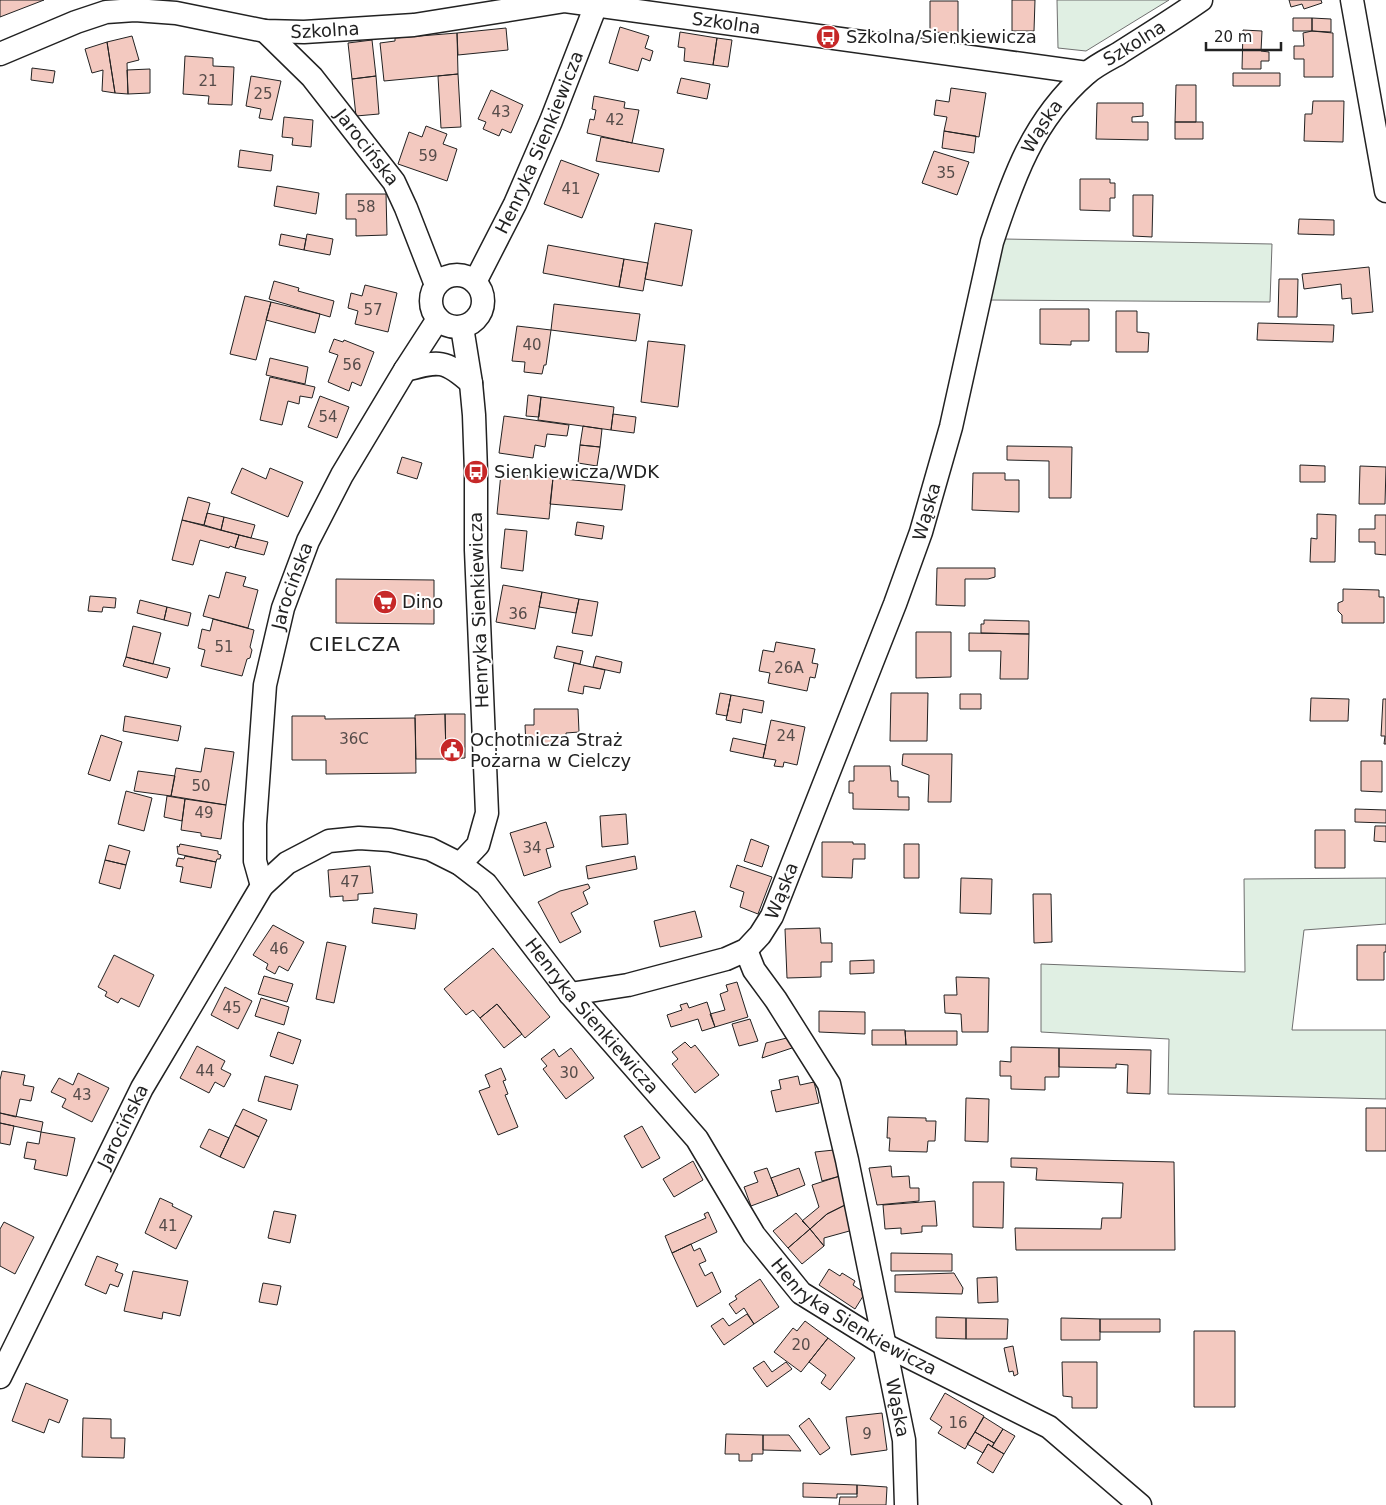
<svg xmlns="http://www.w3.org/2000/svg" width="1386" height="1505" font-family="'DejaVu Sans',sans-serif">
	<rect width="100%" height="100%" fill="#fff"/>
	<path fill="#e0efe3" stroke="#6f6f6f" d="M1057 0H1169L1086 51 1058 48Z
		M1004 239 1272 244 1270 302 988 300Z
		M1386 878V924L1304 930 1292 1030H1386V1099L1168 1094 1169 1039 1041 1032V964L1245 972 1244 879Z"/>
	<path fill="#f3c9c0" stroke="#222" d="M0 0H44L0 17Z
		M1012 0H1035L1034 31H1012Z
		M1289 0H1321L1322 3 1304 9 1302 4 1291 7Z
		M930 1H958V33L930 32Z
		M1293 18H1312V31H1293Z
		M1312 18 1331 19V32L1312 31Z
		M620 27 649 36 645 48 653 51 650 61 642 58 638 71 609 63Z
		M506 28 508 50 458 55 457 33Z
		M1243 30 1262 31 1261 51 1269 52V61H1261V69H1242Z
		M1312 31 1333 33V77H1304V59H1294V46H1304L1303 33Z
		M680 32 717 38 713 65 684 61 685 48 678 47Z
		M457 33 458 74 384 81 380 43 395 41V38Z
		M132 36 139 60 127 63 128 94 115 93 107 42Z
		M717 38 732 40 728 67 713 65Z
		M372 40 376 76 352 79 348 43Z
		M107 42 115 93 102 91 103 70 92 73 85 49Z
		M185 56 213 58V66L234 67 232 105 208 104 209 96 183 94Z
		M32 68 55 71 53 83 31 80Z
		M150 69V93L128 94 127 70Z
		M1233 73H1280V86H1233Z
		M458 74 461 127 441 128 438 76Z
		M251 76 281 81 272 120 259 118 261 109 246 106Z
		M376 76 379 114 356 116 352 79Z
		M681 78 710 84 707 99 677 93Z
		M1176 85H1196V122H1175Z
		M951 88 986 93 979 137 944 131 947 117 934 115 936 100 949 102Z
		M491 90 523 105 511 133 502 129 499 136 483 129 486 122 478 119Z
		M594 96 625 102 624 108 639 110 632 143 587 133 590 119 594 120 596 110 592 109Z
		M1313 101H1344L1343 142 1304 141 1305 114H1312Z
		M1097 103H1143V116L1132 117V122H1148V140L1096 139Z
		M284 117 313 120 311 147 292 145 293 138 282 137Z
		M1175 122H1203V139H1175Z
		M426 126 447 134 443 144 457 149 447 181 398 164 409 132 422 137Z
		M944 131 976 136 974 153 942 148Z
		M601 137 664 149 659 172 596 161Z
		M240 150 273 155 271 171 238 167Z
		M934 151 969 162 957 195 922 183Z
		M561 160 599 174 582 218 544 204Z
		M1080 179H1110V183H1115V198H1110V211L1080 210Z
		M277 186 319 193 316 214 274 206Z
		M346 194H386L387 235 356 236V219H346Z
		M1133 195H1153L1152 237 1133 236Z
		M1299 219 1334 220V235L1298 234Z
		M655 223 692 230 682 286 645 279Z
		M281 234 306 239 304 250 279 245Z
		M307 234 333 239 330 255 304 250Z
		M548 245 624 259 619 287 543 273Z
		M624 259 648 263 643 291 619 287Z
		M1369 267 1373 312 1352 314 1351 298 1342 299 1341 284 1304 289 1302 274Z
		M1279 279H1298L1297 317H1278Z
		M274 281 299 288 298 291 334 301 330 317 269 299Z
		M365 285 397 293 388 332 355 324 358 311 348 308 351 293 362 296Z
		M245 296 271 302 256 360 230 354Z
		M271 302 320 314 315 333 266 320Z
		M554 304 640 314 636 341 551 330Z
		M1040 309H1089V341H1071V345L1040 344Z
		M1116 311H1137V332L1149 333 1148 352H1116Z
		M1258 323 1334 325 1333 342 1257 340Z
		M517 326 551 330 546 365H544L542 374 524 372 525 362 512 361Z
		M334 339 343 342 344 340 374 352 361 386 352 382 349 391 328 382 338 355 329 352Z
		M648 341 685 345 678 407 641 402Z
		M270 358 308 367 305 384 266 375Z
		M270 377 315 387 312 398 300 396 299 404 288 401 282 425 260 420Z
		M528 395 541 397 539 417 526 416Z
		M320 396 349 407 337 438 308 427Z
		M541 397 614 407 611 430 538 420Z
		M613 414 636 417 634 433 611 430Z
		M504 416 569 425 567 436 547 434 545 447 535 445 533 458 499 453Z
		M583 426 602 429 600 447 580 445Z
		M580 445 600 447 597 466 578 463Z
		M1007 446 1072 447 1071 498H1049V461L1007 460Z
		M402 457 422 463 417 479 397 473Z
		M1300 465 1325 466V482H1300Z
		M1360 466 1386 467 1385 504H1359Z
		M242 468 266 479 270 468 303 482 288 517 231 493Z
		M501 473 553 478 549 519 497 514Z
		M973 473H1005V480H1019V512L972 510Z
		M553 478 625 485 622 510 550 504Z
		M188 497 210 503 204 525 182 520Z
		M207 513 224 517 221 530 204 525Z
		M1317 514 1336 515 1335 562H1310L1311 538 1317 539Z
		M1375 515H1386V555L1375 554V542H1359V529H1375Z
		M224 517 255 525 251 538 221 530Z
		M182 520 239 535 235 548 230 546 229 548 200 540 193 565 172 560Z
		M577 522 604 526 602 539 575 535Z
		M505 529 527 531 523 571 501 568Z
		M239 535 268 542 264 555 235 548Z
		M937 568H995V577L988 579H965V606L936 605Z
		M226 572 246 577 243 586 258 590 248 628 203 616 209 595 219 598Z
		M336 579 434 580V624L336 623Z
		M503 585 542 592 535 629 496 622Z
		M1343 589 1379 590V597H1384V623H1342V615L1338 611V603L1343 601Z
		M542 592 579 599 576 613 539 607Z
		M90 596 116 598 115 608 103 607 102 612 88 611Z
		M579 599 598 602 592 636 572 633Z
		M140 600 167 607 164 620 137 613Z
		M167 607 191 613 188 626 164 620Z
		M213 619 254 630 250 647 252 650 250 658 247 659 242 676 201 666 205 650 198 648 202 629 210 631Z
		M984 620 1029 621V634L981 633V624H984Z
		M133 626 161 633 153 664 126 657Z
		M916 632H951V677L916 678Z
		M969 633 1029 634 1028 679H1000L1001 651H969Z
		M776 642 815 649 812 663 818 664 815 678 810 677 807 691 768 683 770 673 759 671 763 650 774 652Z
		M557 646 583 651 580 664 554 658Z
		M596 656 622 662 620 673 593 667Z
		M126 657 170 668 167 678 123 666Z
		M574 663 605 670 600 689 584 686 583 694 568 691Z
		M720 693 731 695 727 716 716 714Z
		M891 693H928L927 741H890Z
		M960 694H981V709H960Z
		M731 695 764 701 762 713 743 709 741 723 726 720Z
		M1311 698 1349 699 1348 721H1310Z
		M1383 699H1386V744H1384L1385 736H1381Z
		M534 709H578L579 732 566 733V745H526L525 725H534Z
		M445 714H465V758L446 759Z
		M445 714 446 759H416L415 715Z
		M125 716 181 726 178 741 123 731Z
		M292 716H325V719L415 718 416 773 326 774V760H292Z
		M771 720 805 727 797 765 784 762 783 767 774 766 776 760 763 758Z
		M101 735 122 742 110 781 88 774Z
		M733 738 766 745 763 758 730 751Z
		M205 748 234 752 226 805 171 796 176 768 201 772Z
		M903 754H952L951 802H928L929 775 902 765Z
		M1361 761H1382V792L1361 791Z
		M854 766H890L891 781H898V797H909V810L853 809V793H849V781H854Z
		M138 771 175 776 171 796 134 791Z
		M126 791 152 798 144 831 118 824Z
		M167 796 185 799 182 821 164 817Z
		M185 799 226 805 221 839 201 836V833L181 830Z
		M1355 809 1386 810V823L1355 822Z
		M626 814 628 844 602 847 600 816Z
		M546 822 554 847 546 849 551 867 524 876 510 833Z
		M1375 826H1386V842L1374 841Z
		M1315 830H1345V868H1315Z
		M751 839 769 846 762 867 744 861Z
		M822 842H853V844H865V859H853L852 878 822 877Z
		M180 844 218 851V854L221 855 220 859H217L216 862 178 854 177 846 179 847Z
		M904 844H919V878H904Z
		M109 845 130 851 126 865 105 860Z
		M185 856 216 862 211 888 180 882 183 867 176 866 178 858 184 859Z
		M635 856 637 869 588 879 586 866Z
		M105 860 126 865 120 889 99 883Z
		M737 865 772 877 758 914 740 907 744 892 730 887Z
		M370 866 373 893 358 894V900L343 901V896L330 897 328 870Z
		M961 878 992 879 991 914 960 913Z
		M588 884 590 888 583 892 588 904 571 913 581 932 560 943 538 902 560 891Z
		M1033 894H1051L1052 942 1034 943Z
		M374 908 417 914 415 929 372 923Z
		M695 911 702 937 660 947 654 921Z
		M273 925 304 942 288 971 279 966 275 974 266 969 268 964 253 955Z
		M820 928 821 943H832V962H821V977L787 978 785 929Z
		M327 942 346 946 334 1003 316 999Z
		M1357 945H1386V952H1384V980H1357Z
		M493 948 550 1017 525 1038 497 1004 480 1018 473 1010 466 1015 444 989Z
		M114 955 154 975 139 1007 121 998 118 1003 105 996 107 992 98 987Z
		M874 960V973L850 974V961Z
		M264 976 293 984 287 1002 258 994Z
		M956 977 989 978 988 1032H962L961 1014 945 1013 944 995H957Z
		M737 982 748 1017 715 1027 710 1014 725 1010 720 994 728 991 726 985Z
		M225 987 252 1001 238 1029 211 1015Z
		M261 998 289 1007 284 1025 255 1016Z
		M707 1002 715 1027 702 1031 698 1019 671 1027 667 1015 682 1010 680 1005 687 1003 689 1008Z
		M497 1004 522 1034 504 1048 480 1018Z
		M819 1011 865 1012V1034L819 1032Z
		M750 1019 758 1041 739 1046 732 1024Z
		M872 1030H905L906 1045H872Z
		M905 1031H957V1045H906Z
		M278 1032 301 1040 293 1064 270 1056Z
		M791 1037 795 1047 762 1058 766 1043Z
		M685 1042 691 1048 695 1045 719 1075 695 1093 672 1064 678 1059 672 1052Z
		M197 1046 225 1061 221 1069 231 1074 224 1087 215 1082 209 1093 180 1078Z
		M1011 1047 1059 1048V1077H1045V1090L1011 1089V1076H1000V1061L1011 1062Z
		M571 1048 594 1078 566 1099 543 1069 547 1066 541 1059 554 1049 559 1057Z
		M1059 1048 1151 1050 1150 1094 1127 1093 1128 1065 1116 1064V1068L1059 1067Z
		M501 1068 506 1080 503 1081 508 1094 505 1095 518 1127 498 1135 479 1091 490 1087 485 1075Z
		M2 1071 25 1075 23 1085 34 1087 31 1101 20 1099 16 1117 0 1113V1080Z
		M78 1073 109 1088 92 1122 62 1107 66 1099 51 1092 59 1078 73 1085Z
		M265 1076 298 1085 291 1110 258 1101Z
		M798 1076 800 1085 814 1082 819 1103 776 1112 771 1091 781 1089 779 1080Z
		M966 1098 989 1099 988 1142 965 1141Z
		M1366 1108H1386V1151H1366Z
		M243 1109 267 1120 259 1137 235 1125Z
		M0 1113 43 1122 41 1132 0 1123Z
		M888 1117 926 1118V1121H936L935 1141H928L927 1152 889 1151 890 1138H887Z
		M0 1123 14 1126 10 1145 0 1143Z
		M235 1125 259 1137 244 1168 220 1157Z
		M642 1126 660 1158 642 1168 624 1136Z
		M209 1129 229 1138 220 1157 200 1147Z
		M41 1132 75 1138 67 1176 34 1169 36 1160 24 1158 27 1142 39 1144Z
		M834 1150 840 1176 822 1181 815 1152Z
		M1011 1158 1174 1162 1175 1250H1016L1015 1228 1101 1229 1102 1218H1121L1123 1183 1036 1180 1037 1168 1011 1167Z
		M693 1161 703 1180 674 1197 663 1179Z
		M891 1166 892 1177 909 1176 910 1188H919V1201L877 1205 869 1168Z
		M767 1168 778 1196 751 1206 744 1187 758 1182 754 1172Z
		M799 1168 805 1185 778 1196 771 1178Z
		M840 1176 847 1204 827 1214 810 1229 802 1221 819 1207 812 1185Z
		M973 1182H1004L1003 1228 973 1227Z
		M160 1198 173 1204 172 1206 192 1216 176 1249 145 1233Z
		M935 1201 937 1226H922V1232L901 1234V1228L885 1229 883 1205Z
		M847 1204 853 1230 824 1238V1246L810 1229 827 1214Z
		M274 1211 296 1215 290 1243 268 1238Z
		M708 1212 717 1232 672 1253 665 1236 706 1218 704 1214Z
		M796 1213 810 1229 788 1248 773 1231Z
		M4 1222 34 1237 15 1274 0 1266V1229Z
		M810 1229 824 1246 802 1264 788 1248Z
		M691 1244 694 1251 700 1248 706 1261 699 1264 705 1276 712 1272 721 1292 697 1307 672 1253Z
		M891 1253 952 1254V1271H891Z
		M97 1256 118 1264 115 1271 123 1274 118 1287 110 1284 106 1294 85 1285Z
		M829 1269 840 1276 842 1273 855 1281 853 1285 865 1293 855 1309 819 1285Z
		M133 1271 188 1281 180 1316 163 1312 162 1319 124 1311Z
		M954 1273 963 1288 962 1294 895 1292V1275Z
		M997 1277 998 1302 978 1303 977 1278Z
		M760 1279 779 1307 754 1324 744 1308 736 1314 729 1304 737 1299 735 1296Z
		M263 1283 281 1286 277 1305 259 1302Z
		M747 1314 754 1324 724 1345 711 1326 723 1318 729 1326Z
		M936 1317 966 1318V1339L936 1338Z
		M966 1318 1008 1319 1007 1339H966Z
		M1061 1318 1100 1319V1340H1061Z
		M1100 1319H1160V1332H1100Z
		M805 1321 828 1338 801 1372 774 1352 793 1328 797 1331Z
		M1194 1331H1235V1407H1194Z
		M828 1338 855 1358 830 1390 821 1383 826 1375 809 1362Z
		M1013 1346 1018 1374 1014 1376 1013 1371 1009 1372 1004 1348Z
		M764 1361 772 1372 786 1362 792 1369 767 1387 753 1368Z
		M1062 1362H1097V1408H1072V1397L1063 1396Z
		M26 1383 68 1400 59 1423 49 1419 44 1433 12 1421Z
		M945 1393 984 1416 965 1449 938 1433 942 1427 930 1419Z
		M882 1413 887 1450 851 1455 846 1417Z
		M984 1417 1003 1429 994 1443 975 1432Z
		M83 1418 111 1419V1438H125L124 1458 82 1457Z
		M809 1418 830 1448 820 1455 799 1426Z
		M1003 1429 1015 1436 1004 1454 992 1447Z
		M975 1432 994 1443 992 1447 988 1444 983 1453 967 1444Z
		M726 1434 763 1435V1454H752V1461H739V1454H725Z
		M763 1435H789L801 1451 763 1450Z
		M988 1444 1004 1454 993 1473 977 1463Z
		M803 1483 857 1485V1494H837V1498L803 1497Z
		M857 1485 887 1487 886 1505H839L840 1497H857Z"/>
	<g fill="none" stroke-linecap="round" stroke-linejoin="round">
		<g stroke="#222" stroke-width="25">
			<g id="street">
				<path d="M1352 0 1386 191"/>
				<path id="s1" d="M265 31 312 77 394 182 406 208 436 285"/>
				<path id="s2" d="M0 54 76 22 106 12 135 10 176 13 265 31 304 32 414 25 565 1 1087 73"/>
				<circle cx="457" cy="301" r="26"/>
				<path id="s3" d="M475 282 515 204 551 121 598 0"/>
				<path d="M405 370C439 361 444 359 471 383"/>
				<path d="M460 864 478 845 487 813 476 550V472L474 415 471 383 462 327"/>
				<path id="s4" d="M262 886 255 861V824L265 685 283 608 308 541 342 475 405 370 438 319"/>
				<path id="s5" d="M746 950 754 970 776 1000 829 1084 847 1160 904 1440 906 1505"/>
				<path id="s6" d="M570 994 628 985 726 959 746 950 760 935 772 916 895 604 921 532 951 427 992 242C1013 178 1033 120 1086 74 1095 66 1107 60 1118 54 1146 36 1174 19 1201 0"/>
				<path id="s7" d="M0 1377 142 1088 262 886 287 863 329 841 359 838 390 840 430 849 460 864 486 884 570 994 697 1139 754 1235 801 1293 885 1345 1049 1427 1140 1505"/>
			</g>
		</g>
		<use href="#street" stroke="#fff" stroke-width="22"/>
	</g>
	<defs>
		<g id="bus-disc" transform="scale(1.25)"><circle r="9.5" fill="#c62828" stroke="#fff"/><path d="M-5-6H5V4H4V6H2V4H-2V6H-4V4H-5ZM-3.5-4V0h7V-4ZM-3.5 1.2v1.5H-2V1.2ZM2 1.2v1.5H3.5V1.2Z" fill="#fff"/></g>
		<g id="supermarket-disc" transform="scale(1.25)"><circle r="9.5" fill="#c62828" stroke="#fff"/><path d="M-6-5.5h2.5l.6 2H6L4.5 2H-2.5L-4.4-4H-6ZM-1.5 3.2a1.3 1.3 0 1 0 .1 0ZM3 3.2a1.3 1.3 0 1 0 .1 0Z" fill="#fff"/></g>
		<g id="civic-disc" transform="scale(1.25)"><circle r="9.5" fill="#c62828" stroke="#fff"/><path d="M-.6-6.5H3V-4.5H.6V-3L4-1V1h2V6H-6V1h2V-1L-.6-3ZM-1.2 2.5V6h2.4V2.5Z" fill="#fff"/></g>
	</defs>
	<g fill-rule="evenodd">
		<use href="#bus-disc" x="828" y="37"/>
		<use href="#bus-disc" x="476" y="472"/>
		<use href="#supermarket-disc" x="385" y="602"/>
		<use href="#civic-disc" x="452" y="750"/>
	</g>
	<g text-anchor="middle" stroke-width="4" stroke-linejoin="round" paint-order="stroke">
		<g font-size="15" fill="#564c4a">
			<text x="208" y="86">21</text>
			<text x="263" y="99">25</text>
			<text x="501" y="117">43</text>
			<text x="615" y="125">42</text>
			<text x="428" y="161">59</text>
			<text x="946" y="178">35</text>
			<text x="571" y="194">41</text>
			<text x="366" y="212">58</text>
			<text x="373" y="315">57</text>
			<text x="532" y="350">40</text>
			<text x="352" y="370">56</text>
			<text x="328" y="422">54</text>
			<text x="518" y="619">36</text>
			<text x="224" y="652">51</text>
			<text x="789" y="673">26A</text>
			<text x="786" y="741">24</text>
			<text x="354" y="744">36C</text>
			<text x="201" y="791">50</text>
			<text x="204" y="818">49</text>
			<text x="532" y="853">34</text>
			<text x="350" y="887">47</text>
			<text x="279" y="954">46</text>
			<text x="232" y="1013">45</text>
			<text x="205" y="1076">44</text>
			<text x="569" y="1078">30</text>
			<text x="82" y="1100">43</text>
			<text x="168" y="1231">41</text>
			<text x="801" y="1350">20</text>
			<text x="958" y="1428">16</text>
			<text x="867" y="1439">9</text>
		</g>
		<g font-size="18" fill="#222" stroke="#fff">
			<text dy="6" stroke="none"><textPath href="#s2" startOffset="740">Szkolna</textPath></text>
			<text dy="6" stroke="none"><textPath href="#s2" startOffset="335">Szkolna</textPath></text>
			<text dy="6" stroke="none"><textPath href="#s6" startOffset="1188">Szkolna</textPath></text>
			<text dy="6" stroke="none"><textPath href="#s6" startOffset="1062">Wąska</textPath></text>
			<text dy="6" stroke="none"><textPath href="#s3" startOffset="154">Henryka Sienkiewicza</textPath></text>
			<text dy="6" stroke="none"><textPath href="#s1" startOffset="155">Jarocińska</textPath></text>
			<text dy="6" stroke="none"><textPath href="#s6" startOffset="658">Wąska</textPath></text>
			<text dy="6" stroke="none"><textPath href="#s4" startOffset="305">Jarocińska</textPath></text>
			<text transform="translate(479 610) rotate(-92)" y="6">Henryka Sienkiewicza</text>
			<text dy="6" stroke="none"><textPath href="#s6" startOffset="252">Wąska</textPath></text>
			<text dy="6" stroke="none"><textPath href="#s7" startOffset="976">Henryka Sienkiewicza</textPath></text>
			<text dy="6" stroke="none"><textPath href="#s7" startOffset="279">Jarocińska</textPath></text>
			<text dy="6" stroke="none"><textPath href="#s7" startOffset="1381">Henryka Sienkiewicza</textPath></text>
			<text dy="6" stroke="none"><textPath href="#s5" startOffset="489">Wąska</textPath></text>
		</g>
		<g font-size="18" fill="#222" stroke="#fff" text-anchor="start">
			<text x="846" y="43">Szkolna/Sienkiewicza</text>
			<text x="494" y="478">Sienkiewicza/WDK</text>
			<text x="402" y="608">Dino</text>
			<text x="470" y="746">Ochotnicza Straż<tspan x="470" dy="21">Pożarna w Cielczy</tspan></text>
		</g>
		<g font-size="20" letter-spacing="1" fill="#222" stroke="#fff">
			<text x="355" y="651">CIELCZA</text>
		</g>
	</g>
	<path d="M1206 42v8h75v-8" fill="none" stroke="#222222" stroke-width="2.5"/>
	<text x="1214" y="42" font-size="15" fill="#222222" stroke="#ffffff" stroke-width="4" paint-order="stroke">20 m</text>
</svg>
